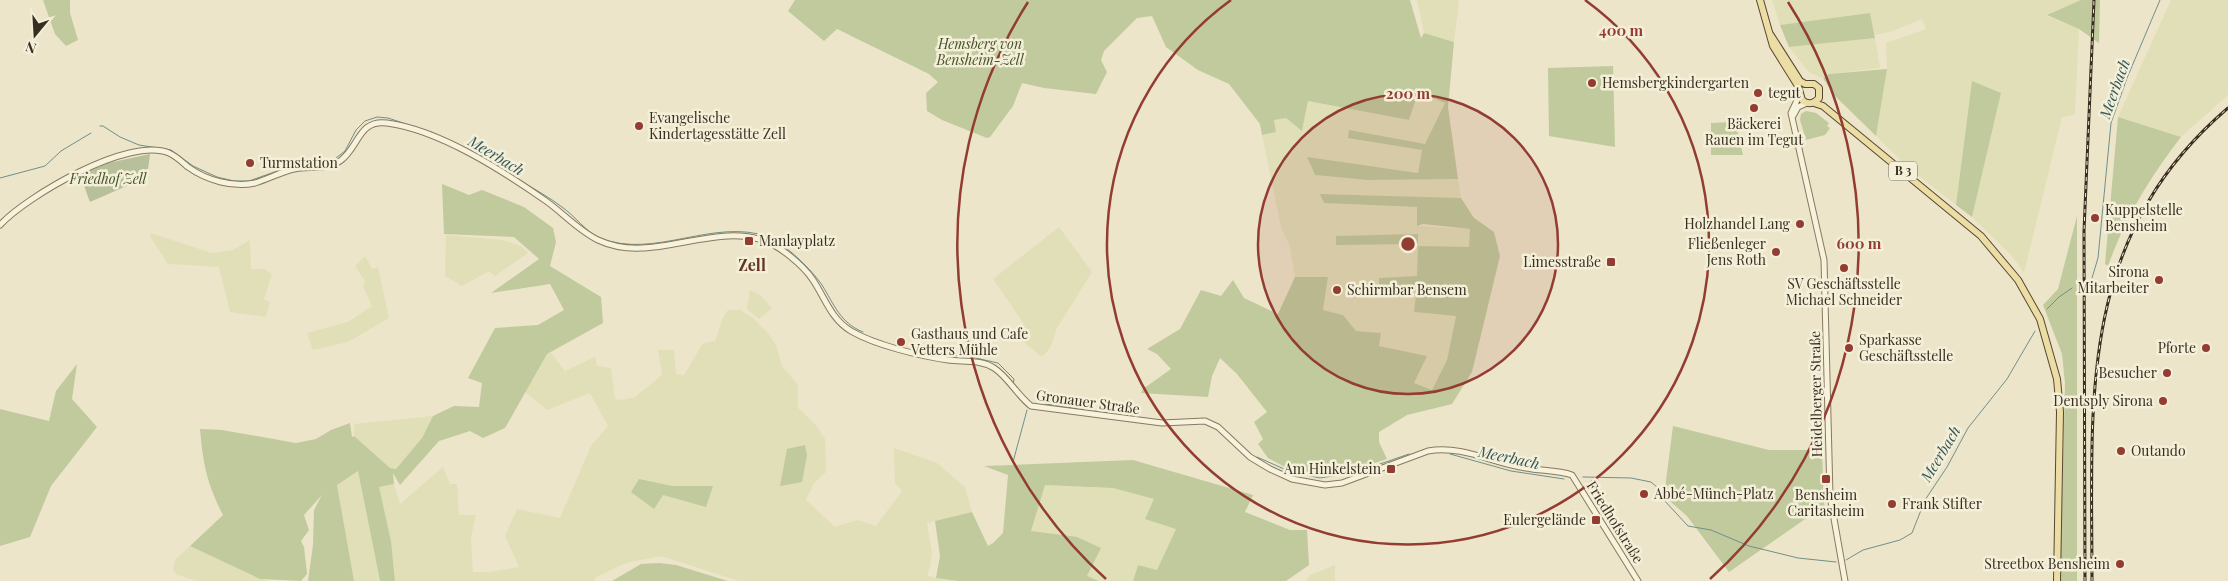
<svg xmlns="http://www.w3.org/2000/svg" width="2228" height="581" font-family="'Playfair Display',serif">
	<rect width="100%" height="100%" fill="#ece5c9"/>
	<path fill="#e1dfb7" d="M1417 0H1459L1454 42 1424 33Z
		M1772 0H2081L2047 16 2079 29 2075 115 2062 117 2024 273 2013 257 1972 217 2001 93 1972 82 1956 205 1910 169 1876 136 1887 69 1886 43 1926 29 1922 19 1890 32 1875 35 1870 14 1780 25Z
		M2171 0H2228V95L2181 137 2118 117Z
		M1875 38 1880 68 1829 74 1821 78 1809 72 1789 47Z
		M1418 92 1445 103 1422 151 1418 173 1307 158 1315 175 1367 180 1458 179 1461 198 1321 194 1324 203 1417 207 1418 226 1470 229V247L1418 277 1379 278V287L1418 285 1414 312 1456 316 1447 360 1432 390 1414 383 1426 356 1379 346 1381 333 1356 331 1343 315 1323 310 1328 277H1295L1290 247 1281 227 1262 135 1276 132 1274 120 1286 118 1302 131 1308 101 1409 120Z
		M1059 227 1092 272 1057 328 1050 348 1042 357 1015 335 1024 324 993 279Z
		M150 233 212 253 233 250 250 240 251 269H264L272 274 264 299 270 302 266 317 230 312 219 267 168 264 151 238Z
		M446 235 503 240 521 246 528 253 495 276 489 271 462 286 445 276Z
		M365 256 372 269 378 267 389 318 348 342 313 350 307 333 348 322 372 306 363 286 365 281 355 266Z
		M750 290 760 295 772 308 759 319 747 309Z
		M728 310H740L753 318 767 332 776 345 782 366 798 385V408L815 424 825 439 826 472 814 483 806 500 835 527 858 520 876 526 902 491 895 483 894 448 937 463 965 487 972 512 927 523 932 553 930 567 927 576 957 581H739L661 556 626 563 596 577 594 581H395L391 541 379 487 394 484 400 504 443 467 450 484H457L459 515H476L471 537 473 572H490L519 567 505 536 517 509 560 518 591 446 608 426 590 393 547 410 518 386 537 356 551 353 565 371 595 357 597 366 611 368 615 399 622 400 635 397 662 375 658 350H674L676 374 684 375 703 343 715 341 723 318Z
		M433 416 422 438 396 469 390 468 354 436V424Z
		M358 471 380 581H354L337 485Z
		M1044 485 1113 488 1154 499 1176 529 1157 571 1138 565 1133 581H1099L1087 576 1101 548 1031 531Z
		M190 546 260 579 270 581H196L176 574 173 569 176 559Z
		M1335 565V581H1306L1310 575Z"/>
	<path fill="#c0ca9d" d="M43 0H70V13L78 40 66 46 55 34Z
		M795 0H1410L1421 38 1424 33 1454 42 1448 107 1458 179 1367 180 1315 175 1307 157 1418 173 1422 150 1348 138 1349 130 1425 144 1445 103 1418 92 1409 120 1308 101 1302 131 1286 118 1274 120 1276 132 1262 135 1260 124 1229 84 1198 70 1166 47 1152 16 1137 18 1104 51 1101 60 1107 72 1096 94 1044 88 1022 83 1013 106 990 137 987 138 942 120 927 111 926 93 938 82 929 74 837 29 824 41 788 11Z
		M2081 0H2100L2099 43 2079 29 2047 15Z
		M1870 13 1875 38 1789 47 1780 25Z
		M1613 66 1615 147 1549 136 1548 68Z
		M1887 69 1876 136 1833 94 1823 78 1829 74Z
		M1972 81 2001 93 1972 217 1956 205Z
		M1806 111 1816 113 1829 123 1827 126 1830 128 1825 135 1806 140 1800 120 1801 114Z
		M2118 117 2181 137C2150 177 2125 218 2108 266L2105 264Z
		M1731 122 1736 125 1743 155H1711V123Z
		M442 184 469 195 482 190 524 207 553 228 556 242 550 266 601 297 603 323 547 354 505 428 483 438 470 431 439 441 400 485 393 473 394 484 379 487 391 541 395 581H380L358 471 337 485 354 581H308L313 545 314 510 322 495 304 515 309 530 301 541 304 547 307 574 301 581 260 579 190 546 223 515C207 484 203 464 200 429L222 430 296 443 316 439 331 430 350 423 352 437 354 436 390 468 396 469 422 438 433 416 454 406 479 407 482 383 468 378 495 328 538 325 564 310 550 284 491 293 539 259 514 237 444 234Z
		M1320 194 1461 198 1474 218 1494 232 1500 256 1472 372 1452 404 1407 415 1379 432V442L1387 459 1346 472 1317 477 1283 466 1268 458 1258 444 1263 439 1254 422 1267 412 1237 374 1220 358 1212 376 1208 397 1141 393 1143 389 1171 369 1157 354 1147 349 1180 329 1201 290 1221 296 1233 280 1244 298 1278 314 1295 277H1328L1323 310 1343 315 1356 331 1381 333 1379 346 1427 356 1414 383 1432 390 1447 360 1456 316 1414 312 1417 285 1379 287V278L1417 276 1418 246 1469 247 1470 229 1423 224 1417 226V207L1324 203Z
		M2077 216V581H2060L2065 383 2062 354 2043 305 2058 289Z
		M1418 234V244L1336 245V236Z
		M77 364 72 399 97 427 51 486 30 537 0 546V409L49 421 56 391Z
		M1673 426 1769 450H1822L1824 503 1827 517H1808L1729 572 1687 516 1664 496Z
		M805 445 807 455 802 482 780 486 787 449Z
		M1133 460 1253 495 1245 512 1290 530H1307L1309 565 1286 581H1133L1138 565 1157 570 1176 529 1145 519 1154 499 1113 488 1045 485 1031 531 1077 537 1101 548 1087 576 1099 581H958L936 578 940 556 935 521 972 512 988 546 993 543 1003 533 1008 475 984 466Z
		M639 479 672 486H713L706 507 663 495 654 509 631 492Z
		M659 563 676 565 728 581H612L641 564Z"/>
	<path fill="#b7c09b" d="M150 154 147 177 90 202 80 175 108 163Z"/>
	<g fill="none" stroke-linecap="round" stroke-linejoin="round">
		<path stroke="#708f8b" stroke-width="1" d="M100 126H103L120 137 139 145 171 150 193 166 217 177 234 181H249L297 164 332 161 345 151 356 130 365 121 377 117 388 118 427 131
			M431 132 454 143
			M0 178 45 166 61 151 91 133
			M521 181C534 189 549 197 562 207 575 216 586 232 600 238 655 260 713 217 769 237 785 244 812 270 822 285 834 304 840 323 863 332
			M2092 278 2098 258 2111 123 2127 78 2160 0
			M2047 309 2059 297 2072 288
			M918 348 963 357
			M971 357 998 363 1014 379 1013 385
			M1045 404 1115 414
			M1450 454 1511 471 1564 479
			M1257 457 1291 472 1320 478 1357 472 1409 454
			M1013 462 1027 410
			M1583 477 1631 478 1651 482 1658 488 1663 499 1688 526 1711 530 1749 546 1798 558 1836 562
			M1846 560 1863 550 1900 540 1912 533 1925 500 1947 467 1968 428 2007 379 2035 331"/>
		<g stroke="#88795f" stroke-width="7">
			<path id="tertiary" d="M1799 96 1791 113 1824 260 1830 496 1845 581
				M1793 116 1798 107 1807 103
				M0 225C27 196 129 136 169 153 176 156 182 162 188 167 206 180 233 188 255 183 268 179 281 172 294 169 309 166 327 170 340 161 359 148 358 119 387 123 440 130 503 171 546 201 563 213 579 231 598 240 651 265 708 223 762 240 779 245 803 265 813 280 825 298 831 319 851 331 875 345 920 356 948 360 963 362 980 359 994 368 1008 377 1017 395 1031 406L1162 423 1205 421 1218 427 1250 457 1270 469 1292 479 1325 485 1342 483 1428 451C1463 445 1492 463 1526 468 1541 471 1557 470 1572 475L1638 581"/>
		</g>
		<g stroke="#564732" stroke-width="8">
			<path id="primary" d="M1760 0 1773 46 1798 86 1802 100C1808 105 1814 104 1819 98V88L1814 84H1805L1800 81 1770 34
				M1814 103 1823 106 1981 236 2018 280 2040 319 2057 379 2060 412 2057 581"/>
		</g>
		<use href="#tertiary" stroke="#f7f2dc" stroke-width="5"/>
		<use href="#primary" stroke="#ecdda4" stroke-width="6"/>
		<g stroke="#392f21" stroke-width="3">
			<path id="rail" d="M2085 581 2084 231 2094 0
				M2092 581C2092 401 2076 238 2228 108"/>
		</g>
		<use href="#rail" stroke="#f4efd8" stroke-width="1" stroke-dasharray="4" stroke-linecap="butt"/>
	</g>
	<circle cx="1408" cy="244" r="150" fill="#933c32" fill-opacity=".12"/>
	<g fill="none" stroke="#933c32" stroke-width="2.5">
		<circle cx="1408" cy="244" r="150"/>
		<path d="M1585 0A301 301 0 1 1 1231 0"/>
		<path d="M1106 579A451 451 0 0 1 1028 2M1788 2A451 451 0 0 1 1710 579"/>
	</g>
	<g fill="#933c32" stroke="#f4efd8" stroke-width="2">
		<circle cx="1592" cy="83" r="5"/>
		<circle cx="1758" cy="93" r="5"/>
		<circle cx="1754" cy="108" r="5"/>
		<circle cx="639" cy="126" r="5"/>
		<circle cx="250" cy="163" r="5"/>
		<circle cx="2095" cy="218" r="5"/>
		<circle cx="1800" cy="224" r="5"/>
		<rect x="744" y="236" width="10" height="10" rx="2.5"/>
		<circle cx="1776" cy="252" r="5"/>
		<rect x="1606" y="257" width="10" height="10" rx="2.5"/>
		<circle cx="1844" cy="268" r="5"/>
		<circle cx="2159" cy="280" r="5"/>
		<circle cx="1337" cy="290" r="5"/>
		<circle cx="901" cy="342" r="5"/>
		<circle cx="1849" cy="348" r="5"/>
		<circle cx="2206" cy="348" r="5"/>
		<circle cx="2167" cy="373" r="5"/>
		<circle cx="2163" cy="401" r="5"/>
		<circle cx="2121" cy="451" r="5"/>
		<rect x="1386" y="464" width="10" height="10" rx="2.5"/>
		<rect x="1821" y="474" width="10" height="10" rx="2.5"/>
		<circle cx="1644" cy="494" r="5"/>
		<circle cx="1892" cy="504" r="5"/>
		<rect x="1591" y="515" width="10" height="10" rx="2.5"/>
		<circle cx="2120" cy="564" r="5"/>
	</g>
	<g text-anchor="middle" stroke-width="5" stroke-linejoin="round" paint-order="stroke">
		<rect fill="#f4efd8" stroke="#716958" stroke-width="1" x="1889" y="161.5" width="28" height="19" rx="4"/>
		<g font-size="12" font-weight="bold" fill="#392f21">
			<text x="1903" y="175">B 3</text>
		</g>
		<g font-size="14" font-style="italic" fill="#455429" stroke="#f4efd8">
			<text x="980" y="49">Hemsberg von<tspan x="980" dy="16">Bensheim-Zell</tspan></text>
			<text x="108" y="184">Friedhof Zell</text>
		</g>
		<g font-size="14" fill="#392f21" stroke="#f4efd8" text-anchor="start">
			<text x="1602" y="88">Hemsbergkindergarten</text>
			<text x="1768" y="98">tegut</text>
			<text x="649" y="123">Evangelische<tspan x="649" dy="16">Kindertagesstätte Zell</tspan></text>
			<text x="1754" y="129" text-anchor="middle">Bäckerei<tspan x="1754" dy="16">Rauen im Tegut</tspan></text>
			<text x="260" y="168">Turmstation</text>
			<text x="2105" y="215">Kuppelstelle<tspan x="2105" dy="16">Bensheim</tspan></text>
			<text x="1790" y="229" text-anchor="end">Holzhandel Lang</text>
			<text x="759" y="246">Manlayplatz</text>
			<text x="1766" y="249" text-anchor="end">Fließenleger<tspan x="1766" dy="16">Jens Roth</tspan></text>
			<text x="1601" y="267" text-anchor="end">Limesstraße</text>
			<text x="2149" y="277" text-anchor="end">Sirona<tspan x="2149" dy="16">Mitarbeiter</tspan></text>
			<text x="1844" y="289" text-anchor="middle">SV Geschäftsstelle<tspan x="1844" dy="16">Michael Schneider</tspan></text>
			<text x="1347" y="295">Schirmbar Bensem</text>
			<text x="911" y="339">Gasthaus und Cafe<tspan x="911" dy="16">Vetters Mühle</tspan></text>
			<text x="1859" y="345">Sparkasse<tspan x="1859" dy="16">Geschäftsstelle</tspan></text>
			<text x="2196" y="353" text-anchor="end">Pforte</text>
			<text x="2157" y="378" text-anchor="end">Besucher</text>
			<text x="2153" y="406" text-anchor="end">Dentsply Sirona</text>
			<text x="2131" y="456">Outando</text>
			<text x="1381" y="474" text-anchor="end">Am Hinkelstein</text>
			<text x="1654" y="499">Abbé-Münch-Platz</text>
			<text x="1826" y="500" text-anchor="middle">Bensheim<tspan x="1826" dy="16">Caritasheim</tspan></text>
			<text x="1902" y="509">Frank Stifter</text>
			<text x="1586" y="525" text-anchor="end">Eulergelände</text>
			<text x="2110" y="569" text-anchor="end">Streetbox Bensheim</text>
		</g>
		<g font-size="14" fill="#392f21" stroke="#f4efd8">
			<text transform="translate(1816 394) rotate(-91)" y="5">Heidelberger Straße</text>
			<text transform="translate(1088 402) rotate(8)" y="5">Gronauer Straße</text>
			<text transform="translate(1615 522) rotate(58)" y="5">Friedhofstraße</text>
		</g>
		<g font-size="15" font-style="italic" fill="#315658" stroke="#f4efd8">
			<text transform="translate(2115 89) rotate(-70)" y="5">Meerbach</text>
			<text transform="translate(496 156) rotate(31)" y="5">Meerbach</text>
			<text transform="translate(1941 454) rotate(-59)" y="5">Meerbach</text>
			<text transform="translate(1509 458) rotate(12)" y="5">Meerbach</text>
		</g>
		<g font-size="16" font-weight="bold" fill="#633723" stroke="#f4efd8">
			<text x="752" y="271">Zell</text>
		</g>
	</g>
	<circle cx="1408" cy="244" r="8" fill="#933c32" stroke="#f4efd8" stroke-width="2.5"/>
	<g font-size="15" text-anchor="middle" font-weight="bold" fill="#933c32" stroke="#f4efd8" stroke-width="5" stroke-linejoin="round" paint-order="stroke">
		<text x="1621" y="36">400 m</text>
		<text x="1408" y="99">200 m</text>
		<text x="1859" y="249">600 m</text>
	</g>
	<g transform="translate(35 35) rotate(198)" stroke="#f4efd8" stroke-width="4" paint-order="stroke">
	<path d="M0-4L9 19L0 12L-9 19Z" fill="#392f21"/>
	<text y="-8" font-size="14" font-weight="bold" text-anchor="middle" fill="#392f21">N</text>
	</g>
</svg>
